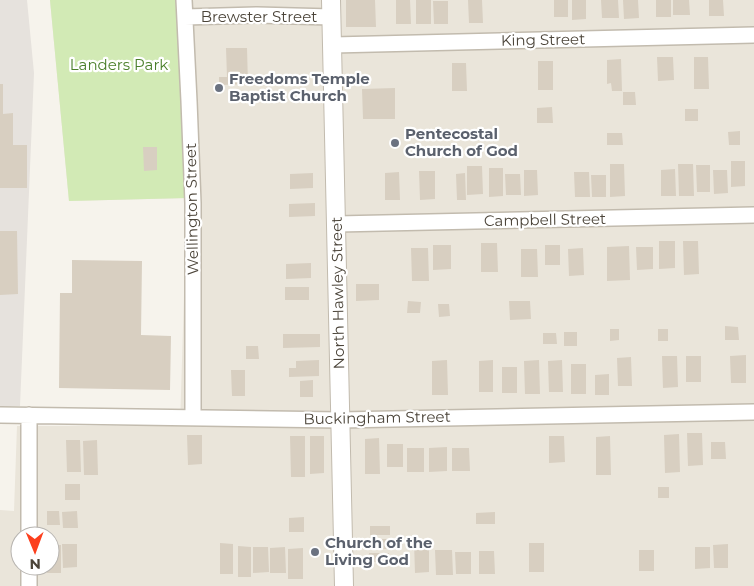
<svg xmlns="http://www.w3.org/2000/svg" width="754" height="586" font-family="Montserrat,sans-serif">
	<rect width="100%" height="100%" fill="#f6f3ec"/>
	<path fill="#eae5da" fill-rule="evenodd" d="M50 0H754V586H0V510L14 511 17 426H180L187 198 69 201ZM20 536H50V566H20Z"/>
	<path fill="#e6e2dd" d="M0 0H27L34 73 20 406 0 407Z"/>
	<path fill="#d2eab5" d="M50 0H177L187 198 69 201Z"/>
	<path fill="#d8cfc1" d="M346 0H375L376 27H346Z
		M396 0H410L411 24H396Z
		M416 0H431V24H416Z
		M468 0H482L483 23H469Z
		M554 0H568V17H554Z
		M572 0H586V19L572 20Z
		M601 0H618L619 18H602Z
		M623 0H638L639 18 624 19Z
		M656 0H671V17H656Z
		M673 0H689L690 15H673Z
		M709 0H723L724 16H709Z
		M433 1H448V24H434Z
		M226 48H247L248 84 219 85V77H227Z
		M657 57H673L674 80 658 81Z
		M694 57H708L709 89H694Z
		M621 59 622 91H612L611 83 607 84V60Z
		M538 61H553V90H538Z
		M452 63H466L467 91H452Z
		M0 84H3V114L13 113V145H27V188H0Z
		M395 88V119H363L362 89Z
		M623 92H635L636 105H623Z
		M552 107 553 123H537V108Z
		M685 109H698V121H685Z
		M740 131V145H729L728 132Z
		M607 133H622L623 145H607Z
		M143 147H157V170L144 171Z
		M731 161H745V186L731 187Z
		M610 164H624L625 196 610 197Z
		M678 164H693L694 196H679Z
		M696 165H710V192H697Z
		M467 166H482L483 194 467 195Z
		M489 168H503V196L489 197Z
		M675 169 676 196H661V170Z
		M524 170H537L538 195 524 196Z
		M713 170H727L728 193 714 194Z
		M419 171H435V199L420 200Z
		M399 172 400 200H385V173Z
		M574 172H589L590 197H575Z
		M313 173V188L290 189V174Z
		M465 173 466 200H457L456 174Z
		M505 174H520L521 195H506Z
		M591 175H606V197H592Z
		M315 203V216L289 217V204Z
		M0 231H17L18 294 0 295Z
		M659 241H675V268L659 269Z
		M683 241H698L699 274 684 275Z
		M481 243H497L498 272H481Z
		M433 245H451V269L433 270Z
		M545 245H560V265H545Z
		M629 246 630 280 607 281V247Z
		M636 247H653V269L637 270Z
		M411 248H428L429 281H412Z
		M583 248 584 275 569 276 568 249Z
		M521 249H537L538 277H521Z
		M72 260 142 261 141 335 171 336 170 390 59 388 60 293H72Z
		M311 263V278L286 279V264Z
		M356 284H379V300L356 301Z
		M285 287H309V300H285Z
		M408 301 421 302 420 313H407Z
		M509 301H530L531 319 510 320Z
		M438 304H449L450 316 439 317Z
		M725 326 738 327 739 340H725Z
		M610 329H619V340L610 341Z
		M658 329H668V341H658Z
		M564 332H577V346H564Z
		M543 333H556L557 344H543Z
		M283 334H320V347L283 348Z
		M246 346H258L259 359H246Z
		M746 355V383H731L730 356Z
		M662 356H677L678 387 663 388Z
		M686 356H701V382H686Z
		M631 357 632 386H618L617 358Z
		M319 360V376L289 377V368H296V361Z
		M447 360 448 395H432V361Z
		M493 360V392H479V361Z
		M539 360 540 394H525L524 361Z
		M562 360 563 392H549L548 361Z
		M571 364H586V394H571Z
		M502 367H517V393H502Z
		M231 370H245V396H232Z
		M609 374V395H595V375Z
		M313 380V397H300V381Z
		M687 433H702L703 465 688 466Z
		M679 434 680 472 665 473 664 435Z
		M187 435H202V464L188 465Z
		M290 436H305V477H291Z
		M310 436H324V473L310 474Z
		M549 436H564L565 462 549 463Z
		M610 436 611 475H596V437Z
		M379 438 380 474H365V439Z
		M66 440H80L81 472H67Z
		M97 440 98 475H84L83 441Z
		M711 442H725L726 459H711Z
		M387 444H403V467H387Z
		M447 447V471L429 472V448Z
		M407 448H424V472H407Z
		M452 448H469L470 471H452Z
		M65 484H80V500H65Z
		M658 487H669V498H658Z
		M47 511H59L60 525H47Z
		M77 511 78 528H63L62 512Z
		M495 512V524H476V513Z
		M304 517V532H289V518Z
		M370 526H390V535H370Z
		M369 539H389L388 549H369Z
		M414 542H429V572L415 573Z
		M220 543 233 544V574H220Z
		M529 543H544V572H529Z
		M62 544H77V567L63 568Z
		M728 544V568H714L713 545Z
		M50 545H61V573H47V566H50Z
		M238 546 251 547V577H238Z
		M253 547H268L269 572 253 573Z
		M285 547 286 573H270V548Z
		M695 547H710V568L695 569Z
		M303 548V579H288V549Z
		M435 550H452L453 575H436Z
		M639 550H654V571H639Z
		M479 551H494L495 574H479Z
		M455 552H471V574H456Z
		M369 553H389V562H369Z"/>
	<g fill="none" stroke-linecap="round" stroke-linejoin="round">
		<g stroke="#c2bbae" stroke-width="18">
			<path id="minor" d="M184 0 189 101 193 203V418
				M185 17 257 15 332 17
				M333 45 754 35
				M337 224 754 215
				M0 415 340 420 754 412
				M29 536V415
				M29 586V566"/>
		</g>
		<g stroke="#c2bbae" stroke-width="20">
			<path id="tertiary" d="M331 0 344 586"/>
		</g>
		<use href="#minor" stroke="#fff" stroke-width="15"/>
		<use href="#tertiary" stroke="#fff" stroke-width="18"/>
	</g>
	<g fill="#6b7280" stroke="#fff" stroke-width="2">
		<circle cx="219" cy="88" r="5"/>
		<circle cx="395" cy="143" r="5"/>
		<circle cx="315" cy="552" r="5"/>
	</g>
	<g text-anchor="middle" stroke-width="4.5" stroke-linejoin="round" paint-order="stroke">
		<g font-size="15" fill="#4b4439" stroke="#fff">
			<text x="259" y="22">Brewster Street</text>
			<text transform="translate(543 40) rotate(-1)" y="5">King Street</text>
			<text transform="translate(192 209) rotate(-91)" y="5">Wellington Street</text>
			<text transform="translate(545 220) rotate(-1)" y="5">Campbell Street</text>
			<text transform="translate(338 293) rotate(-91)" y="5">North Hawley Street</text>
			<text transform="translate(377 418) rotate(-1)" y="5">Buckingham Street</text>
		</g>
		<g font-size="15" fill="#4a7f2a" stroke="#fff">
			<text x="119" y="70">Landers Park</text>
		</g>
		<g font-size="15" font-weight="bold" fill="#5b616d" stroke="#fff" text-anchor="start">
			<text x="229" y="84">Freedoms Temple<tspan x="229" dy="17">Baptist Church</tspan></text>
			<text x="405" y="139">Pentecostal<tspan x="405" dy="17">Church of God</tspan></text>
			<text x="325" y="548">Church of the<tspan x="325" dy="17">Living God</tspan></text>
		</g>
	</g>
	<g transform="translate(35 551) rotate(179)"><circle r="24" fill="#ffffff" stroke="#b7b4b0"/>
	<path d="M0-4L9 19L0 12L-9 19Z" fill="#fc3f1d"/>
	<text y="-8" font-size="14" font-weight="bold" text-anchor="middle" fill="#4b4439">N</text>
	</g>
</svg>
